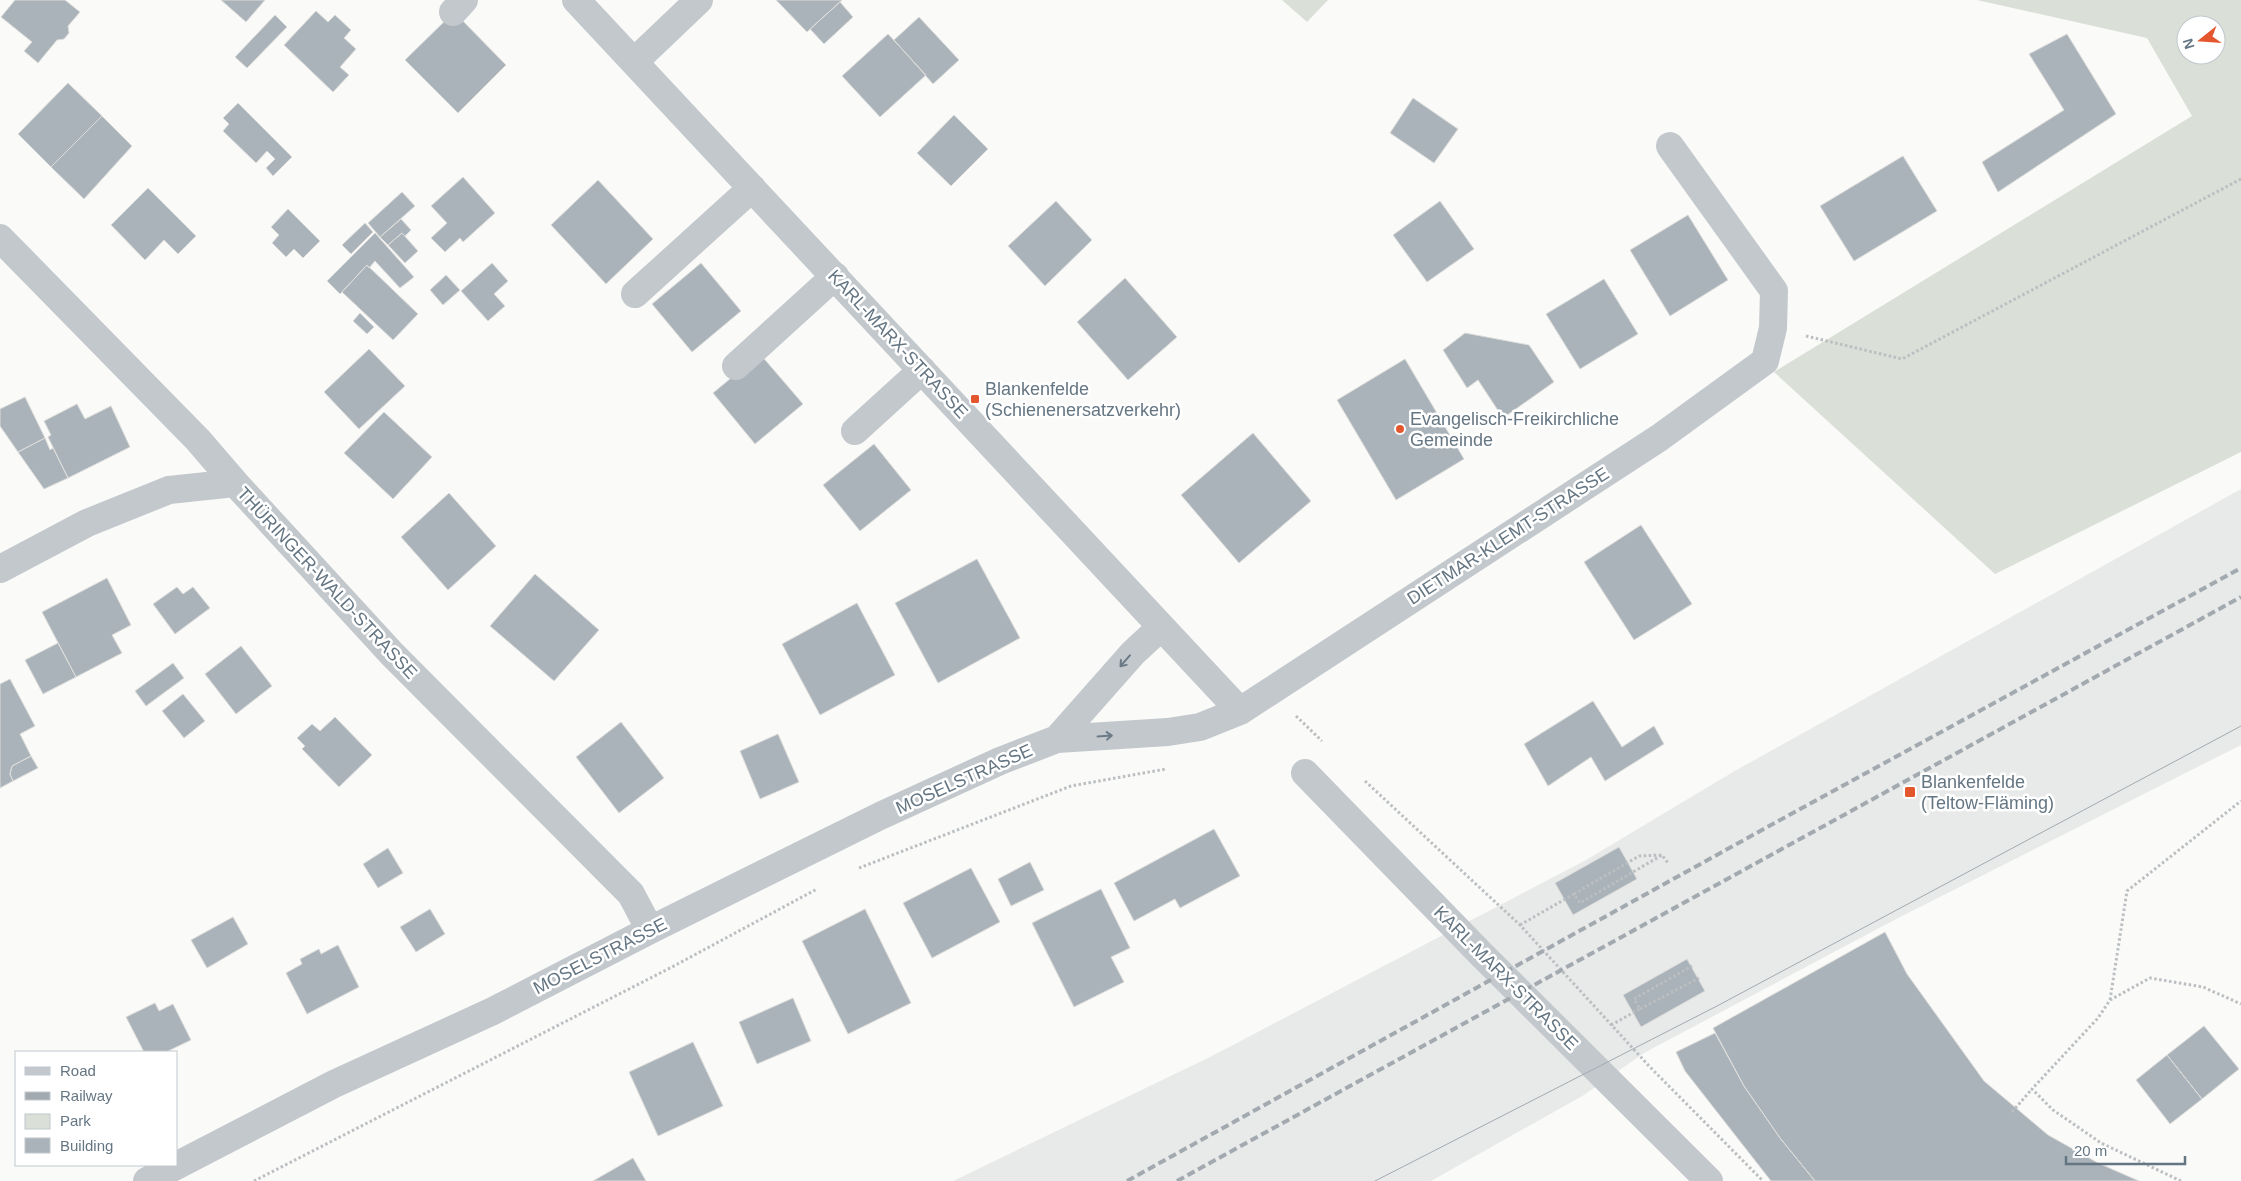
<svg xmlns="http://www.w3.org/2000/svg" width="2241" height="1181" font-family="Helvetica,sans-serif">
	<rect width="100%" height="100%" fill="#fafaf8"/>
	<path fill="#e8e9e9" d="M2241 489V745L1900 917 1644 1053 1584 1095 1431 1181H953L1210 1057 1586 860 1733 772Z"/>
	<path fill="#dadfd7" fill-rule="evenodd" d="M1282 0H1328L1307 22Z
		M1977 0H2241V452L1995 574 1774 372 2192 116 2147 38ZM2186 25H2216V55H2186Z"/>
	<path fill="#aab3b9" stroke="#dcdcda" d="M15 0H65L80 12 68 26 69 33 64 39 57 40 38 63 24 51 32 42 1 17Z
		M221 0H265L246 22Z
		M776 0H842L807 32Z
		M840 2 853 17 824 44 810 29Z
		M316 11 328 22 335 15 351 30 344 38 356 49 340 67 349 75 333 92 284 45Z
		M454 12 506 65 458 113 405 60Z
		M275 15 287 27 247 68 235 57Z
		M919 17 959 60 933 84 894 40Z
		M888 34 926 75 880 117 842 76Z
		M2067 34 2116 114 1998 192 1982 162 2064 110 2029 54Z
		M68 83 102 116 51 167 18 134Z
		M1413 98 1458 129 1434 163 1390 133Z
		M238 103 292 157 273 176 266 168 275 159 267 151 256 163 223 131 229 124 223 118Z
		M954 115 988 149 951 186 917 153Z
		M102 116 132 146 84 199 51 167Z
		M1903 156 1937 211 1854 261 1820 206Z
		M463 177 495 213 463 242 460 238 445 252 431 238 447 223 431 206Z
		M598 180 653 239 606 284 551 225Z
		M148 188 196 236 178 254 164 240 145 260 111 225Z
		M402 192 415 206 380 237 368 223Z
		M1056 201 1092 240 1045 286 1008 246Z
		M1440 201 1474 249 1427 282 1393 235Z
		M288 209 320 241 303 258 294 249 286 257 272 243 279 235 271 227Z
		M1688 215 1728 280 1670 316 1630 250Z
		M401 219 411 230 405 236 402 233 388 245 380 237Z
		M365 223 373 232 351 254 342 245Z
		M375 233 414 277 400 288 375 261 369 268 367 265 340 294 327 281Z
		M402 233 418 251 405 263 388 245Z
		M492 263 508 281 494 294 505 306 488 321 461 291Z
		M701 263 741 311 692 352 652 304Z
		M367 265 418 314 393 340 342 292Z
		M446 275 460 290 443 305 430 290Z
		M1125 278 1177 337 1128 380 1077 322Z
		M1604 279 1638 334 1580 369 1546 314Z
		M360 313 374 327 367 334 353 321Z
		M1465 333 1529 345 1554 382 1503 418 1478 380 1467 388 1443 350Z
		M369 349 405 386 359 429 324 392Z
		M760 354 803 404 755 444 713 393Z
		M1405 359 1464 459 1396 500 1337 400Z
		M25 397 45 438 18 452 0 426V409Z
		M77 404 85 419 111 406 130 447 68 478 48 437 51 435 44 421Z
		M384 412 432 457 393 499 344 453Z
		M1253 433 1311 501 1239 563 1181 495Z
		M45 438 50 450 53 448 68 478 44 489 18 452Z
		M874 444 911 490 860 531 823 485Z
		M449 493 496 546 448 590 401 537Z
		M1641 525 1692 604 1634 640 1584 562Z
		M977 559 1020 638 938 683 895 603Z
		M535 574 599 630 554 681 490 626Z
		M107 578 131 625 112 635 122 653 76 677 42 612Z
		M177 587 183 594 193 587 210 608 175 634 153 604Z
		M857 603 895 675 820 715 782 644Z
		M58 643 76 677 43 694 25 660Z
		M241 646 272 686 236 714 205 674Z
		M173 663 184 678 146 706 135 691Z
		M10 679 35 726 20 734 31 756 12 766 10 774 13 781 0 788V684Z
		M183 694 205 721 184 738 162 711Z
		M1593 701 1622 747 1654 726 1664 744 1605 781 1591 757 1548 786 1524 744Z
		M335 717 372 755 339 787 302 749 305 746 297 738 312 724 320 731Z
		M621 722 664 778 619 813 576 757Z
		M778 734 799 782 760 799 740 751Z
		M31 756 38 768 13 781 10 774 12 766Z
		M1214 829 1240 876 1180 908 1175 899 1134 921 1114 883Z
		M1619 847 1637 879 1573 915 1555 883Z
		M388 848 403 873 378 888 363 864Z
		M1030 862 1044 890 1011 906 998 879Z
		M971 868 1000 922 932 958 903 903Z
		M1101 889 1130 948 1111 957 1124 982 1074 1007 1032 923Z
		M430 909 445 934 416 952 400 927Z
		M865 909 911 1003 848 1034 802 941Z
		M233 917 248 944 207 968 191 940Z
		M1885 932 1907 974 1984 1081 2048 1135 2098 1163 2139 1181H1815L1780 1138 1744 1086 1713 1028Z
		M338 945 359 987 307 1014 286 973 302 964 300 959 319 949 321 954Z
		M1687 959 1705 991 1641 1027 1623 995Z
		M793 998 811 1041 757 1064 739 1022Z
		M155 1003 159 1011 173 1004 191 1040 166 1052H144L126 1017Z
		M2204 1026 2239 1069 2202 1099 2167 1055Z
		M1715 1033 1744 1086 1780 1138 1815 1181H1771L1685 1071 1676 1052Z
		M693 1042 723 1106 658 1136 629 1072Z
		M2167 1055 2202 1099 2170 1124 2136 1080Z
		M633 1158 646 1181H593Z"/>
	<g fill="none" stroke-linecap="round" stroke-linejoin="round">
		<path stroke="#bbbfc2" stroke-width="3" stroke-dasharray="2.5 2.5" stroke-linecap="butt" d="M1806 336 1902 359 2241 179
			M1296 716 1322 741
			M1365 781 1520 925 1649 1066 1763 1181
			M859 868 1071 786 1166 769
			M1574 894 1639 856 1662 855 1668 863
			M1520 925 1574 894 1580 903 1662 855
			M2110 1000 2127 891 2241 801
			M1640 1009 1699 978
			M1611 1025 1640 1009 1634 999 1692 966
			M2012 1112 2032 1089
			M254 1181 672 967 817 889
			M2181 1181 2101 1143 2053 1110 2032 1089 2098 1018 2110 1000 2150 978 2203 987 2241 1004"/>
		<path stroke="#c3c8cc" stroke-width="28" d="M576 0 1240 711
			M453 12 464 0
			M635 61 699 0
			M0 238 198 440 235 483 392 654 631 894 650 930
			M635 294 752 188
			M736 366 835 276
			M855 431 922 370
			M0 569 87 523 169 490 235 483
			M1057 739 1133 653 1160 628
			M1305 773 1482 955 1709 1181
			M147 1181 334 1084 493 1011 650 930 880 816 1000 761 1057 739 1168 732 1200 727 1240 711 1659 438 1765 361 1773 328 1774 291 1670 146"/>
		<path stroke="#a2aab0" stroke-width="1" d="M1375 1181 1717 1006 2241 726"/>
		<path stroke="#a2aab0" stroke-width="4" stroke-dasharray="8 4" stroke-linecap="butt" d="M1127 1181 1771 825 2241 568
			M1177 1181 2241 597"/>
	</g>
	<defs><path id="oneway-shaft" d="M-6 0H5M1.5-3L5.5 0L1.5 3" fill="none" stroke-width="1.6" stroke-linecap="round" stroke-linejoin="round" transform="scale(1.25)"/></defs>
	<g stroke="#6a7a87">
		<use href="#oneway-shaft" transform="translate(1125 661) rotate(131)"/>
		<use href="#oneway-shaft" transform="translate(1105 736) rotate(-4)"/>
	</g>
	<g fill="#e4572e" stroke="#fff" stroke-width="2">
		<rect x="970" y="394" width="10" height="10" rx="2.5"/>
		<circle cx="1400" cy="429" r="5"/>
		<rect x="1904" y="786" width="12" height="12" rx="2.5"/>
	</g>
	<g text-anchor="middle" stroke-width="5" stroke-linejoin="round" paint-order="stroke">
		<g font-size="18" fill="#657683" stroke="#fff">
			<text transform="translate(898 344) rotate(47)" y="6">KARL-MARX-STRASSE</text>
			<text transform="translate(1508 536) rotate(-33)" y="6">DIETMAR-KLEMT-STRASSE</text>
			<text transform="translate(327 583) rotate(47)" y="6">THÜRINGER-WALD-STRASSE</text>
			<text transform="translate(964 779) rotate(-24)" y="6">MOSELSTRASSE</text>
			<text transform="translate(600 956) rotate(-27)" y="6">MOSELSTRASSE</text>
			<text transform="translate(1506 978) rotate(45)" y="6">KARL-MARX-STRASSE</text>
		</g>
		<g font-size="18" fill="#657683" stroke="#fff" text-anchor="start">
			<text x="985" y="395">Blankenfelde<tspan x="985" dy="21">(Schienenersatzverkehr)</tspan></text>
			<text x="1410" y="425">Evangelisch-Freikirchliche<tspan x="1410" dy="21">Gemeinde</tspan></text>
			<text x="1921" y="788">Blankenfelde<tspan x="1921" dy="21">(Teltow-Fläming)</tspan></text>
		</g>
	</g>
	<rect x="15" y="1051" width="162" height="115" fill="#ffffff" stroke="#c1c8cd"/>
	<rect x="25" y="1067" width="25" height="8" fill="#c3c8cc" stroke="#c1c8cd"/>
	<text x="60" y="1076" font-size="15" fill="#657683">Road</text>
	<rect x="25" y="1092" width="25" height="8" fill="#a2aab0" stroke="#c1c8cd"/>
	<text x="60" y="1101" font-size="15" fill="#657683">Railway</text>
	<rect x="25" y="1114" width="25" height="15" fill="#dadfd7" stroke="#c1c8cd"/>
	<text x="60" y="1126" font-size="15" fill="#657683">Park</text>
	<rect x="25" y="1138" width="25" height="15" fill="#aab3b9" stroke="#c1c8cd"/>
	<text x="60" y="1151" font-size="15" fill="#657683">Building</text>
	<g transform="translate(2201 40) rotate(253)"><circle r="24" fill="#ffffff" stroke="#c1c8cd"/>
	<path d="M0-4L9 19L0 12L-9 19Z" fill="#e4572e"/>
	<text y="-8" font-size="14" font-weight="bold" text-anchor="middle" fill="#657683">N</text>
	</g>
	<path d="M2066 1156v8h119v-8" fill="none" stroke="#657683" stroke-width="2.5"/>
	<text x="2074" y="1156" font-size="15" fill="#657683" stroke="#ffffff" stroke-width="4" paint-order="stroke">20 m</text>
</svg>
